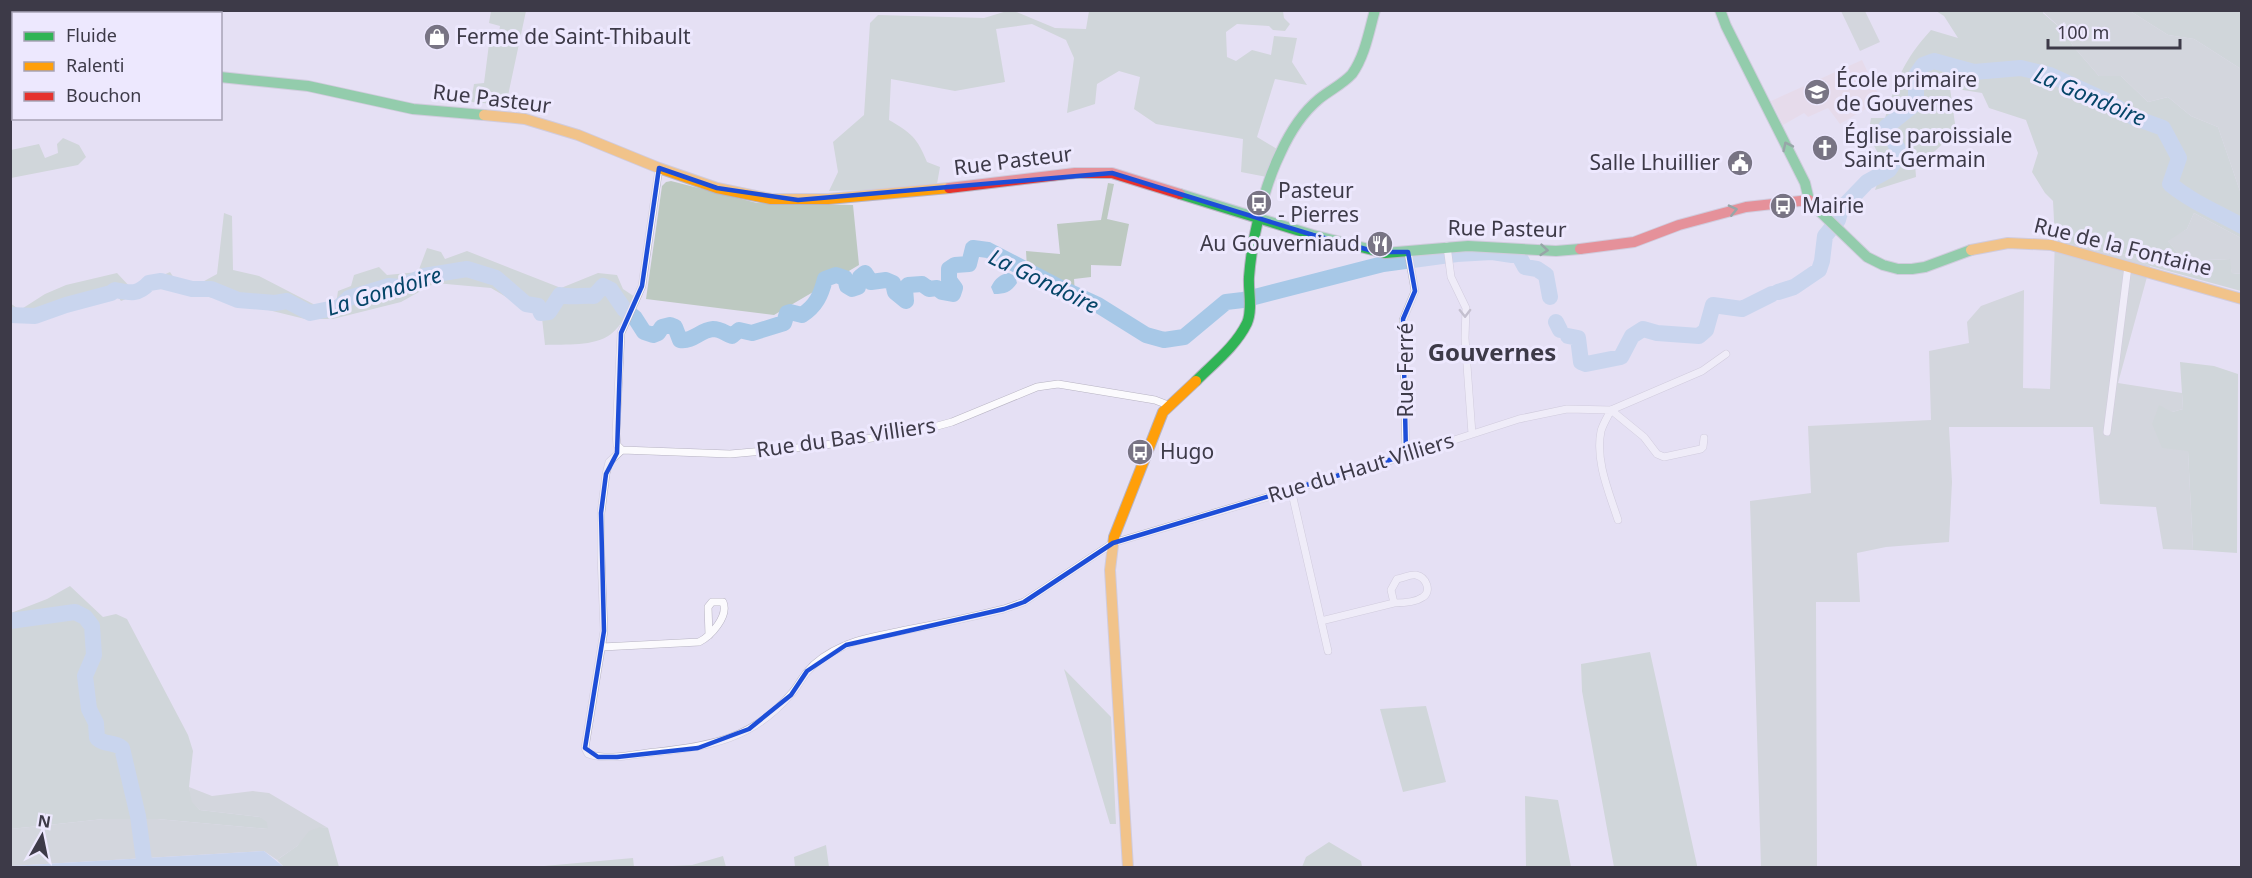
<svg xmlns="http://www.w3.org/2000/svg" width="2252" height="878" font-family="'Noto Sans',sans-serif">
	<rect width="100%" height="100%" fill="#e5e0f4"/>
	<path fill="#e7d6e0" d="M1862 60 1881 100 1840 124 1828 108 1808 117 1804 113 1783 125 1771 101Z"/>
	<path fill="#bdc9c1" d="M2044 10 2130 11 2168 35 2194 39 2241 69V194L2218 127 2191 116 2168 97 2148 102 2121 76H2099L2073 46 2065 32 2043 12Z
		M1841 11H1865L1880 42 1860 51Z
		M671 181 757 203 853 205 859 265 774 315 646 299 662 186 666 182Z
		M1108 183 1114 184 1107 219 1129 224 1121 266 1091 265V277L1074 279 1075 293 1027 268 1026 251 1060 254 1057 224 1101 220Z
		M2194 213 2241 238V274L2232 273 2229 259 2184 261 2167 240 2187 229Z
		M2055 240 2100 252 2128 255 2150 266 2118 383 2182 393 2183 409 2172 412 2188 451 2193 550 2163 549 2156 507 2100 504 2093 427H1949L1952 482 1949 542 1886 547 1857 553 1860 602H1816L1817 867H1761L1750 501 1811 493 1808 426 1931 420 1929 351 1969 343 1967 322 1981 306 2024 290 2023 388 2050 389Z
		M189 787 212 796 253 791 269 793 328 828C310 826 308 836 297 846 291 851 283 855 277 860L264 851 11 866V829L104 819H157L268 829 260 817 200 810 191 802Z"/>
	<path fill="#b7c9ba" d="M491 11H526L506 105 471 102 474 84 484 83 489 44 497 45 500 26 489 23Z
		M1007 11H1014L1055 28 1086 29 1089 11H1283L1284 18 1290 24 1285 31 1273 30 1269 26 1237 24 1226 32 1227 57 1236 61 1252 50 1271 55 1274 36 1297 38 1292 62 1307 85 1275 79 1257 137 1282 152 1272 178 1241 172 1243 139 1156 124 1134 109 1140 77 1119 71 1097 84 1095 104 1067 113 1074 58 1066 40 1032 24 996 29 1005 82 955 91 891 79 889 120C911 133 917 137 927 162L940 167 937 184 873 190 829 191 838 172 833 142 864 115 870 23 878 15 984 18Z
		M1936 11H2044L2043 13 2065 32 2073 46 2099 76H2121L2148 102 2168 97 2191 116 2218 127 2241 194V238L2194 213 2187 229 2168 241 2184 261 2230 259 2232 273 2241 274V291L2150 266 2128 255 2100 252 2055 240 2053 201 2045 193 2032 172 2038 153 2026 120 1989 108 1982 93 1950 88 1956 131 1935 151 1915 163 1916 177 1875 190 1884 164 1868 135 1871 118H1885C1897 79 1903 61 1931 30L1958 38 1944 16Z
		M2130 11H2241V69L2194 39 2168 35Z
		M63 138 79 145 86 157 78 165 11 178V150L39 144 45 158 58 153 57 144Z
		M224 213 232 216 233 270 259 276 319 307 336 304 338 291 351 286 354 275 379 267 387 275 418 272 427 248 441 252 445 259 467 251 561 288 598 273 617 275 623 289 635 297C629 309 622 326 611 334 594 347 565 344 545 345L542 318 491 288 435 283 401 302 333 319H305L240 303 156 287 121 301 116 294 69 301 40 319 11 318 10 303 20 310 45 294 66 285 117 273 132 289 141 290 148 282 170 272 174 278 197 285 217 274Z
		M2180 362 2214 366 2238 374 2237 553 2193 550 2188 451 2162 448 2152 424 2159 405 2172 412 2183 409Z
		M70 586 103 617 116 614 127 619 188 735 193 751 189 787 192 802 200 810 260 817 267 822 268 829 157 819H104L11 829V613L47 599Z
		M1650 652 1697 865V867H1614L1582 691 1581 664Z
		M1064 669 1111 717 1116 824H1110Z
		M1426 706 1446 782 1403 792 1380 709Z
		M1525 796 1558 800 1571 867H1526Z
		M320 827 328 828 339 867H284L277 860 297 846 309 831Z
		M1329 842 1361 861 1362 867H1302L1306 857Z
		M826 845 829 867H795L794 857Z
		M723 856 726 867H653L692 865Z
		M633 858 634 867H544V866Z"/>
	<path fill="#a7c8e7" d="M1009 273 1015 276 1017 283C1011 292 1005 294 994 294L991 287C995 279 1000 274 1009 273Z
		M264 851 284 867H11V866Z"/>
	<g fill="none" stroke-linecap="round" stroke-linejoin="round">
		<path stroke="#a7c8e7" stroke-width="16" d="M1519 256 1525 267 1537 269 1546 275 1550 297
			M1778 292 1794 287 1819 270 1822 261 1825 236 1838 220 1841 209 1867 182 1889 170 1896 159 1898 149 1886 127 1916 103V75L1923 65 1934 61 1974 72 2021 68 2050 75 2107 101 2133 117 2163 128 2179 158 2170 184C2192 202 2217 212 2242 226
			M10 315 35 316 66 305 111 293 115 290C130 293 138 295 149 283L161 281 192 289H211L238 300 275 303 287 301 310 313 339 307 349 298 389 286 400 287 424 276 467 269 496 278 526 304 538 306 541 313 549 312 560 295C572 298 582 295 594 296L603 286 611 290 624 309 635 318 644 332 653 335 658 333 662 327 670 325 675 327 680 340C693 342 700 330 713 329 721 329 726 334 732 336L739 330 752 333 784 323 787 313 790 312 802 315C816 306 821 295 825 279L836 275 845 278 847 286 852 289 858 287 860 277 865 273 871 282 886 280 893 283 895 292 906 301 905 289 908 285 922 284 929 289 937 288 942 292 953 294 955 288 949 280V269L955 265 969 264 973 248 988 250 1059 287 1098 305 1146 335 1164 340 1184 337 1226 302 1243 300 1383 264 1457 254 1492 252 1512 255
			M1556 322 1560 330
			M1568 336 1578 338 1581 362 1586 364 1621 357 1632 336 1643 329 1657 333 1699 336 1706 330 1713 305 1742 309 1772 294
			M10 621 75 612 85 617 92 626 94 655 85 676 89 709 96 723 97 738C106 746 113 741 122 748L138 816 145 868"/>
		<g stroke="#b7b3c2" stroke-width="8">
			<path id="street" d="M1447 246 1451 277 1466 308 1465 338 1472 434
				M1611 410 1702 371 1726 354
				M1611 410C1608 416 1603 424 1601 431 1595 461 1609 492 1618 520
				M2107 432 2128 266
				M622 450 609 462 606 474 601 513V555L604 631 585 748 588 754C610 761 634 754 656 752 711 746 753 739 791 694 797 688 801 679 807 672 816 661 830 652 844 646 863 637 885 635 906 630 939 624 972 617 1004 609L1024 602 1113 543 1389 461 1519 419 1567 409 1611 410 1644 437 1657 454 1664 457 1701 449 1703 447 1704 438
				M622 450 730 454 818 446 919 431 952 422 1037 387 1058 384 1155 400 1168 405
				M622 450 617 445 616 434 621 333 642 286 659 168
				M1406 455 1403 320 1415 291 1408 252
				M1291 489 1328 651
				M1321 621 1394 603 1391 590 1397 579C1403 578 1411 574 1416 575 1426 577 1432 591 1423 597 1416 602 1403 603 1394 603
				M602 647 699 642C711 636 729 616 723 602H712L708 607 709 635"/>
		</g>
		<g stroke="#b7b3c2" stroke-width="12">
			<path id="fast" d="M1720 10 1726 26 1805 183 1809 200 1812 204 1867 257 1883 265 1898 269H1912L1925 267 1971 250
				M220 77 308 86 413 109 484 115
				M1180 194 1313 235 1385 253 1468 246 1556 251 1580 249
				M1196 381C1214 363 1236 346 1247 323 1253 309 1248 291 1249 277 1252 239 1263 189 1280 154 1289 134 1302 113 1319 99 1330 90 1343 84 1352 74 1365 56 1369 31 1375 10"/>
		</g>
		<g stroke="#b7b3c2" stroke-width="12">
			<path id="slow" d="M56 10 59 14
				M484 115 525 119 578 135 659 168 717 188 771 199H828L949 188
				M1971 250 2008 243 2051 245 2242 299
				M1128 868 1110 570 1114 537 1163 412 1196 381"/>
		</g>
		<g stroke="#b7b3c2" stroke-width="12">
			<path id="jam" d="M949 188 1075 173H1112L1180 194
				M1580 249 1634 242 1679 225 1746 207 1809 200"/>
		</g>
		<use href="#street" stroke="#fbfafd" stroke-width="7"/>
		<use href="#fast" stroke="#30b455" stroke-width="10"/>
		<use href="#slow" stroke="#ff9f0a" stroke-width="10"/>
		<use href="#jam" stroke="#e5322d" stroke-width="10"/>
	</g>
	<defs><path id="oneway-chevron" d="M-2-3.5L2.5 0L-2 3.5" fill="none" stroke-width="1.6" stroke-linecap="round" stroke-linejoin="round" transform="scale(1.5)"/></defs>
	<g stroke="#395f4c">
		<use href="#oneway-chevron" transform="translate(1787 146) rotate(-116)"/>
		<use href="#oneway-chevron" transform="translate(1733 210) rotate(-13)"/>
		<use href="#oneway-chevron" transform="translate(1544 250) rotate(5)"/>
	</g>
	<use stroke="#9c9aa2" href="#oneway-chevron" transform="translate(1465 313) rotate(89)"/>
	<path d="M0 0H2252V878H0ZM659 168 717 188 798 200 1112 173 1313 235 1377 252H1408L1415 291 1403 319 1406 455 1113 543 1024 602 1004 609 846 645 807 671 791 695 749 729 698 748 617 757H598L585 748 604 631 601 513 606 474 617 453 621 333 642 286Z" fill="#e5e0f4" fill-opacity=".55" fill-rule="evenodd"/>
	<path fill="none" stroke="#1d4ed8" stroke-width="4.5" stroke-linejoin="round" d="M659 168 717 188 798 200 1112 173 1313 235 1377 252H1408L1415 291 1403 319 1406 455 1113 543 1024 602 1004 609 846 645 807 671 791 695 749 729 698 748 617 757H598L585 748 604 631 601 513 606 474 617 453 621 333 642 286Z"/>
	<defs>
		<g id="shop-disc" transform="scale(1.35)"><circle r="9.5" fill="#787484" stroke="#ede8fe"/><path d="M-5-2.5h2.3a2.7 3.5 0 0 1 5.4 0H5L5.5 6h-11ZM-1.5-2.5h3a1.5 2.3 0 0 0-3 0Z" fill="#fff"/></g>
		<g id="school-disc" transform="scale(1.35)"><circle r="9.5" fill="#787484" stroke="#ede8fe"/><path d="M0-5L7-2L0 1L-7-2ZM-4 1L0 2.5L4 1V4Q0 6-4 4Z" fill="#fff"/></g>
		<g id="church-disc" transform="scale(1.35)"><circle r="9.5" fill="#787484" stroke="#ede8fe"/><path d="M-1.2-6h2.4v3.5h3.3v2.4h-3.3V6h-2.4V-.1h-3.3v-2.4h3.3Z" fill="#fff"/></g>
		<g id="civic-disc" transform="scale(1.35)"><circle r="9.5" fill="#787484" stroke="#ede8fe"/><path d="M-.6-6.5H3V-4.5H.6V-3L4-1V1h2V6H-6V1h2V-1L-.6-3ZM-1.2 2.5V6h2.4V2.5Z" fill="#fff"/></g>
		<g id="bus-disc" transform="scale(1.35)"><circle r="9.5" fill="#787484" stroke="#ede8fe"/><path d="M-5-6H5V4H4V6H2V4H-2V6H-4V4H-5ZM-3.5-4V0h7V-4ZM-3.5 1.2v1.5H-2V1.2ZM2 1.2v1.5H3.5V1.2Z" fill="#fff"/></g>
		<g id="restaurant-disc" transform="scale(1.35)"><circle r="9.5" fill="#787484" stroke="#ede8fe"/><path d="M-5-6h1v4h1v-4h1v4h1v-4h1v5L-1.5 .5V6h-2V.5L-5-1ZM5-6V6H3V1.5H1.5Q1.5-4 5-6Z" fill="#fff"/></g>
	</defs>
	<g fill-rule="evenodd">
		<use href="#shop-disc" x="437" y="37"/>
		<use href="#school-disc" x="1817" y="92"/>
		<use href="#church-disc" x="1825" y="148"/>
		<use href="#civic-disc" x="1740" y="163"/>
		<use href="#bus-disc" x="1259" y="203"/>
		<use href="#bus-disc" x="1783" y="206"/>
		<use href="#restaurant-disc" x="1380" y="244"/>
		<use href="#bus-disc" x="1140" y="452"/>
	</g>
	<g text-anchor="middle" stroke-width="6" stroke-linejoin="round" paint-order="stroke">
		<g font-size="21" fill="#3d3a48" stroke="#ede8fe" text-anchor="start">
			<text x="456" y="44">Ferme de Saint-Thibault</text>
			<text x="1836" y="87">École primaire<tspan x="1836" dy="24">de Gouvernes</tspan></text>
			<text x="1844" y="143">Église paroissiale<tspan x="1844" dy="24">Saint-Germain</tspan></text>
			<text x="1720" y="170" text-anchor="end">Salle Lhuillier</text>
			<text x="1278" y="198">Pasteur<tspan x="1278" dy="24">- Pierres</tspan></text>
			<text x="1802" y="213">Mairie</text>
			<text x="1360" y="251" text-anchor="end">Au Gouverniaud</text>
			<text x="1160" y="459">Hugo</text>
		</g>
		<g font-size="21" fill="#3d3a48" stroke="#ede8fe">
			<text transform="translate(492 99) rotate(7)" y="7">Rue Pasteur</text>
			<text transform="translate(1013 161) rotate(-7)" y="7">Rue Pasteur</text>
			<text transform="translate(1507 229) rotate(1)" y="7">Rue Pasteur</text>
			<text transform="translate(2123 247) rotate(14)" y="7">Rue de la Fontaine</text>
			<text transform="translate(1406 370) rotate(-90)" y="7">Rue Ferré</text>
			<text transform="translate(846 438) rotate(-8)" y="7">Rue du Bas Villiers</text>
			<text transform="translate(1361 468) rotate(-17)" y="7">Rue du Haut Villiers</text>
		</g>
		<g font-size="22" font-style="italic" fill="#054568" stroke="#ede8fe">
			<text transform="translate(2090 96) rotate(23)" y="8">La Gondoire</text>
			<text transform="translate(1044 281) rotate(26)" y="8">La Gondoire</text>
			<text transform="translate(384 291) rotate(-17)" y="8">La Gondoire</text>
		</g>
		<g font-size="24" font-weight="bold" fill="#3d3a48" stroke="#ede8fe">
			<text x="1492" y="361">Gouvernes</text>
		</g>
	</g>
	<rect width="2252" height="878" fill="none" stroke="#3d3a48" stroke-width="24"/>
	<rect x="12" y="12" width="210" height="108" fill="#ede8fe" stroke="#a7a2b5" stroke-width="1.5"/>
	<rect x="24" y="32" width="30" height="9" fill="#30b455" stroke="#a7a2b5" stroke-width="1.5"/>
	<text x="66" y="42" font-size="18" fill="#3d3a48">Fluide</text>
	<rect x="24" y="62" width="30" height="9" fill="#ff9f0a" stroke="#a7a2b5" stroke-width="1.5"/>
	<text x="66" y="72" font-size="18" fill="#3d3a48">Ralenti</text>
	<rect x="24" y="92" width="30" height="9" fill="#e5322d" stroke="#a7a2b5" stroke-width="1.5"/>
	<text x="66" y="102" font-size="18" fill="#3d3a48">Bouchon</text>
	<g transform="translate(42 836) rotate(9)" stroke="#ede8fe" stroke-width="4.5" paint-order="stroke">
	<path d="M0-4.5L10 22L0 15L-10 22Z" fill="#3d3a48"/>
	<text y="-9" font-size="16" font-weight="bold" text-anchor="middle" fill="#3d3a48">N</text>
	</g>
	<path d="M2048 39v9h132v-9" fill="none" stroke="#3d3a48" stroke-width="3"/>
	<text x="2057" y="39" font-size="18" fill="#3d3a48" stroke="#ede8fe" stroke-width="4.5" paint-order="stroke">100 m</text>
</svg>
